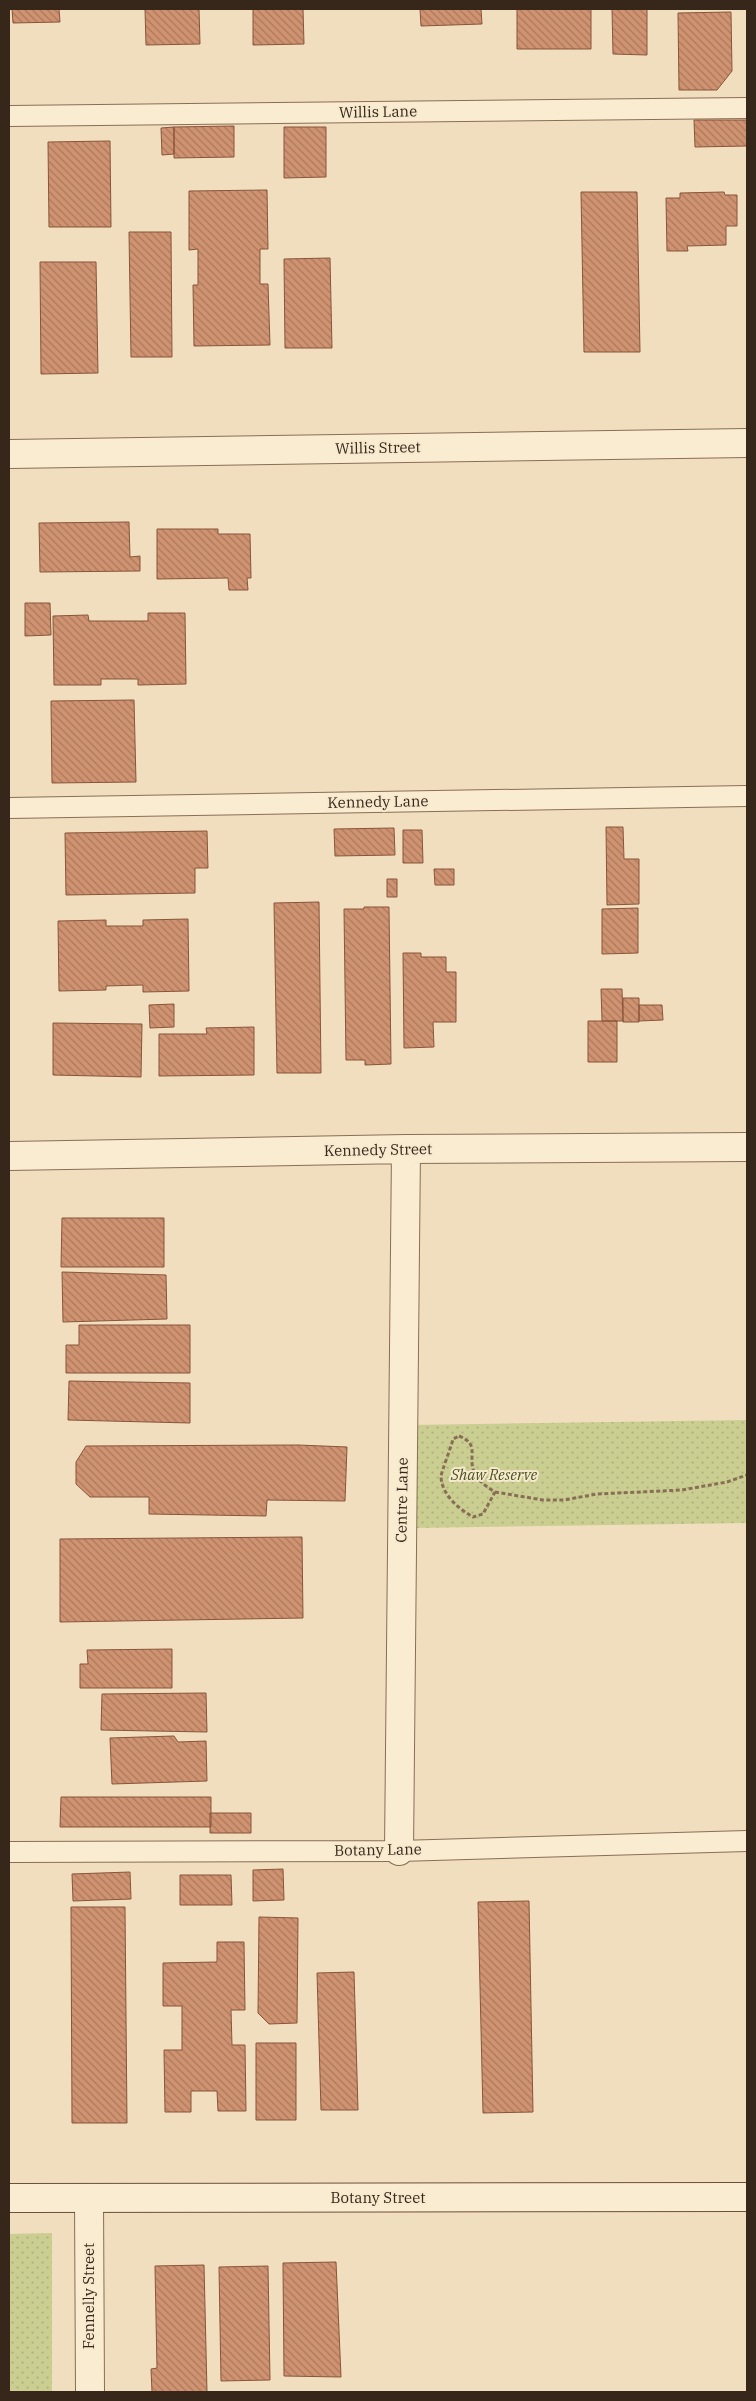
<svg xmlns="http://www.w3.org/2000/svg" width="756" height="2401" font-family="'IBM Plex Serif',serif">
	<defs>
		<pattern id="green-dots" width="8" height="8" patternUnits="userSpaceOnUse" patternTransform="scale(1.25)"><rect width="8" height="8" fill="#cbce91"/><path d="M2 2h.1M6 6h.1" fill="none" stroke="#afb17c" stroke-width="1.8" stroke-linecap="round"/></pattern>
		<pattern id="building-back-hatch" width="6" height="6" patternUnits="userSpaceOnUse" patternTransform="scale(1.25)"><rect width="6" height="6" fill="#d09371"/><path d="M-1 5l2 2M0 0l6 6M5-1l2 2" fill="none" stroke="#aa785c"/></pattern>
	</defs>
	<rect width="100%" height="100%" fill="#f0debe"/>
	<path fill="url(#green-dots)" d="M747 1420V1523L413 1528 411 1425Z
		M52 2233V2392H9V2234Z"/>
	<path fill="url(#building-back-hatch)" stroke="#89553a" d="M12 9H59L60 22 13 23Z
		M145 9H199L200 44 146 45Z
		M253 9H303L304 44 253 45Z
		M420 9H481L482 24 421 26Z
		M517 9H591V49H517Z
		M612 9H647V55L613 54Z
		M731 12 732 71 717 90H679L678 13Z
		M694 120H747V146L695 147Z
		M234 126V157L174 158V127Z
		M174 127V154L162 155 161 128Z
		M284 127H326V177L284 178Z
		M110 141 111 227H49L48 142Z
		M267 190 268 249H260V284H268L270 345 194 346 193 285H198V249L189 250V191Z
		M581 192H637L640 352H584Z
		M724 192 725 195H737V226H726V245L687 246 688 251H667L666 198H680V193Z
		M129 232H171L172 357H131Z
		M330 258 332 348H285L284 259Z
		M40 262H96L98 373 41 374Z
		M129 522 130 557 140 556V571L40 572 39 523Z
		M157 529H218V534H250L251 578H247L248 590H229L228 578 157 579Z
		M25 603H50L51 635 25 636Z
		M148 613H185L186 684 138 685V679H101V685H54L53 616 88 615 89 621H148Z
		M134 700 136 782 52 783 51 701Z
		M606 827H623L624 859H639V904L607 905Z
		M394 828 395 855 335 856 334 829Z
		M403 830H422L423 863H403Z
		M207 831 208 868H195V893L66 895 65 833Z
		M434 869H454V885H435Z
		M387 879H397V897H387Z
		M319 902 321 1073H277L274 903Z
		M364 907H389L391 1064 365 1065V1060H346L344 909H364Z
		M638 908V953L602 954V909Z
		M188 919 189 991 143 992V985L106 986V990L59 991 58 921 106 920V926H143V920Z
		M403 953H421V957H446V972H456V1022H433L434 1047 404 1048Z
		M601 989H622L623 1021H602Z
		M623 998H639V1022H623Z
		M174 1004V1027L150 1028 149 1005Z
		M639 1005H662L663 1020 639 1021Z
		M588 1021H617V1062H588Z
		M53 1023 142 1024 141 1077 53 1075Z
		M254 1027V1075L159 1076V1034H207L206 1028Z
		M62 1218H164V1267H61Z
		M62 1272 166 1275 167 1319 63 1322Z
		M79 1325H190V1373H66V1345H79Z
		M69 1381 190 1383V1423L68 1420Z
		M298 1445 347 1447 345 1501 267 1500 266 1516 149 1514V1497H90L76 1484V1462L86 1446Z
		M302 1537 303 1618 60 1622V1539Z
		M172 1649V1688H80V1664H88L87 1650Z
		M206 1693 207 1732 101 1730 102 1694Z
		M174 1736 178 1742 206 1741 207 1781 112 1784 110 1738Z
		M61 1797H211V1827H60Z
		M210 1813H251V1833H210Z
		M283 1869 284 1900 253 1901V1870Z
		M130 1872 131 1899 73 1901 72 1874Z
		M180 1875H231L232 1905H180Z
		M529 1901 533 2112 483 2113 478 1902Z
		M71 1907H125L127 2123H72Z
		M259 1917 298 1918 297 2023 269 2024 258 2013Z
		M217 1942H244L245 2010H231L232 2045H245L246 2111H218L217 2091H191V2112H165L164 2050H182V2006H163V1963L217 1962Z
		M354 1972 358 2110H321L317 1973Z
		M256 2043H296V2120H256Z
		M336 2262 341 2377 284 2376 283 2263Z
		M204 2265 207 2392H152L151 2369 157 2368 155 2266Z
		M268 2266 270 2380 221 2381 219 2267Z"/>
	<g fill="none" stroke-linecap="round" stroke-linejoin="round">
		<g stroke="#896e56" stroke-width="22">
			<path id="lane" d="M9 116 747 108
				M9 808 747 796
				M9 1852 399 1851 747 1841"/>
		</g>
		<g stroke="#896e56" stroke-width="30">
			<path id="street" d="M9 454 747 443
				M9 1156 406 1149 747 1147
				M399 1851 406 1149
				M89 2199 90 2392"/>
		</g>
		<g stroke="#6a4f39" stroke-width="30">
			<path id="secondary" d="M9 2198 747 2197"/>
		</g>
		<path stroke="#896e56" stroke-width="3" stroke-dasharray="4 2.5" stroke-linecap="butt" d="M459 1436C479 1444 469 1454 473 1469 476 1480 486 1486 495 1492L483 1514 473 1517C459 1509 442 1495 441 1477 441 1472 451 1448 453 1439Z
			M495 1492 543 1500H564L597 1494 682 1490 727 1482 747 1475"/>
		<use href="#lane" stroke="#faecd1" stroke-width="20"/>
		<use href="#street" stroke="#faecd1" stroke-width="28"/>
		<use href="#secondary" stroke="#faecd1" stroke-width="28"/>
	</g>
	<g text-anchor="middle" stroke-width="4" stroke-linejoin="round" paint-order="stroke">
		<g font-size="15" fill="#37271b" stroke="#f7e9ce">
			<text transform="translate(378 112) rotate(-1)" y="5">Willis Lane</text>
			<text transform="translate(378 448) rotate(-1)" y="5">Willis Street</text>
			<text transform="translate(378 802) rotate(-1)" y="5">Kennedy Lane</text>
			<text transform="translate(378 1150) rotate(-1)" y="5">Kennedy Street</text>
			<text transform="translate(402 1500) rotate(-89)" y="5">Centre Lane</text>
			<text transform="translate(378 1850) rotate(-1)" y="5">Botany Lane</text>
			<text x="378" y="2203">Botany Street</text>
			<text transform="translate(89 2296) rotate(-90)" y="5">Fennelly Street</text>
		</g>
		<g font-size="15" font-style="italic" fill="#4b5521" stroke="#f7e9ce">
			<text x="494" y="1480">Shaw Reserve</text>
		</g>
	</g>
	<rect width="756" height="2401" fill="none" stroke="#37271b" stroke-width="20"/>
</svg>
